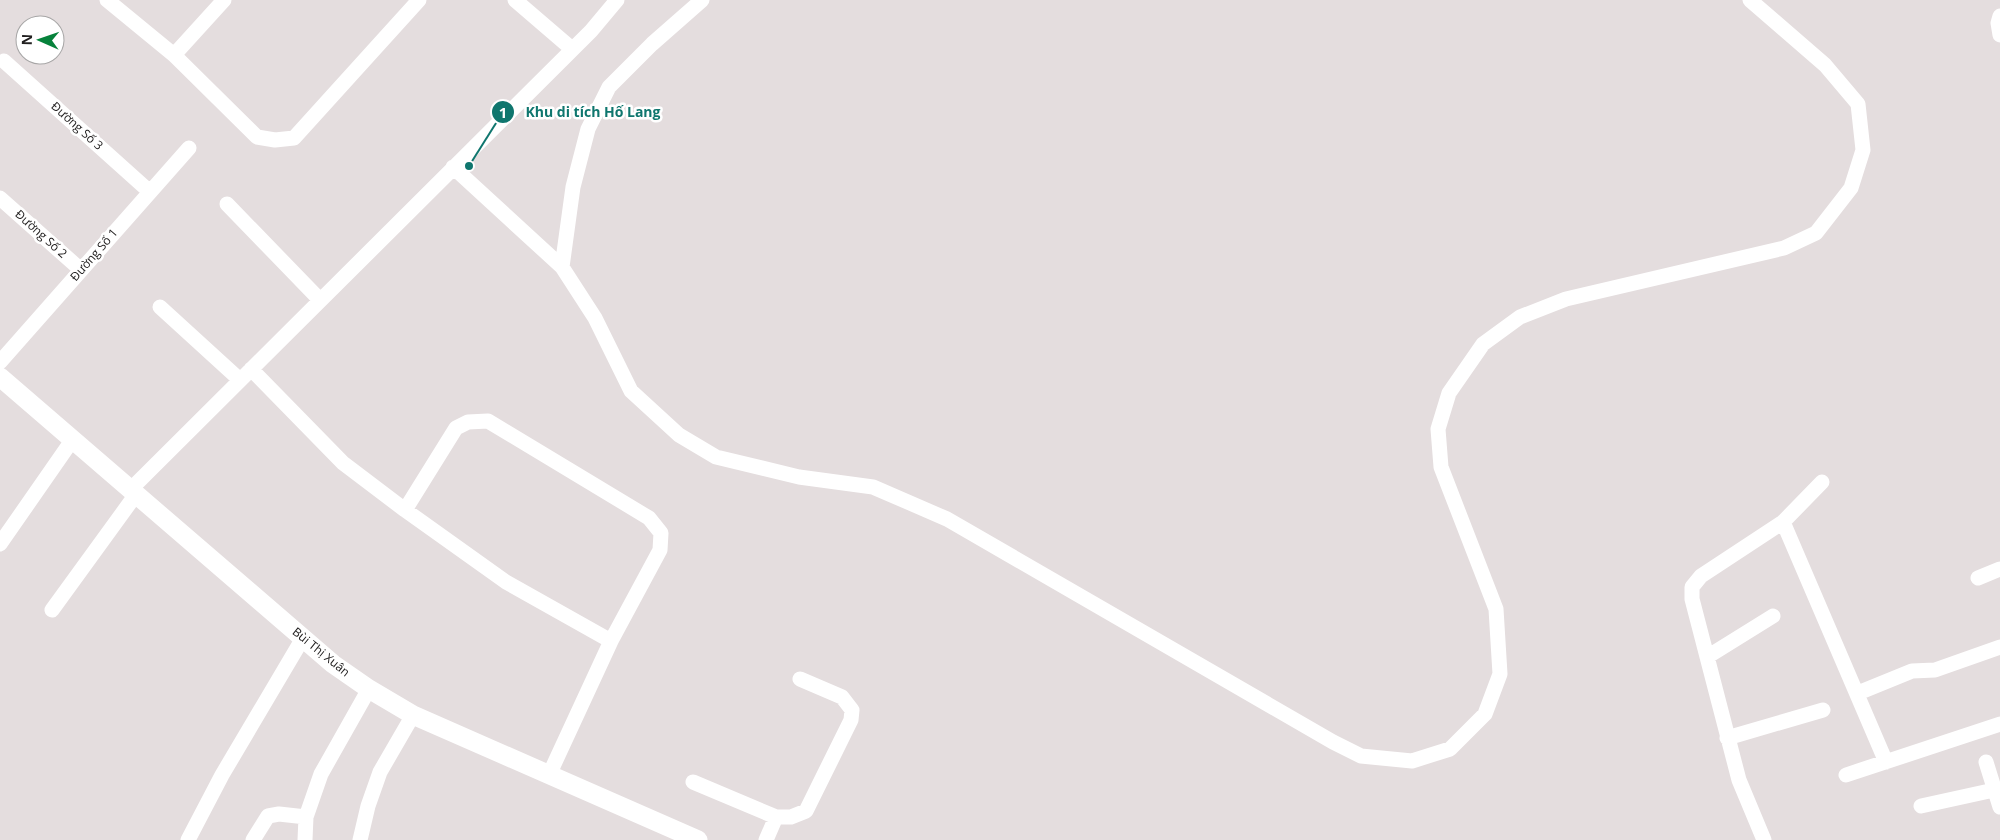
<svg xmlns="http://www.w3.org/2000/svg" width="2000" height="840" font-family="'Open Sans',sans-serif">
	<rect width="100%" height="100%" fill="#e4ddde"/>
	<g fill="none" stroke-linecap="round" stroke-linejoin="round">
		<path stroke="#fff" stroke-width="15" d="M107 0 174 55 257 137 275 140 294 138 419 0
			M515 0 572 49
			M2000 16 1998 23 2000 35
			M174 55 224 0
			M4 61 150 192
			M453 167 562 267 595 318 631 391 679 435 716 457 799 477 873 487 947 519 1333 742 1361 756 1412 761 1450 749 1485 714 1500 674 1496 609 1441 467 1438 429 1449 393 1483 344 1520 317 1566 299 1784 248 1816 233 1851 188 1863 150 1858 104 1825 65 1750 0
			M0 198 81 270
			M227 204 320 300
			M562 267 573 187 588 129 609 87 652 44 702 0
			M160 307 240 380
			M0 362 189 148
			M251 369 343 463 405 510 506 582 611 641
			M132 488 591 31 617 0
			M405 510 456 428 468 422 488 421 649 518 661 533 660 550 611 641 549 775
			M1783 522 1886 762
			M0 544 73 439
			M1978 578 2000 569
			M52 610 137 493
			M1707 657 1773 616
			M1858 693 1912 671 1935 670 2000 647
			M1727 738 1823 710
			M1986 762 2000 807
			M1846 775 2000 724
			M693 782 776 817
			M1921 806 1994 790
			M188 840 222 775 303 638
			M253 840 268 816 279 814 306 817
			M305 840 306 817 321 774 369 689
			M360 840 368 806 380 772 413 715
			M766 840 776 817H791L806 811 851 720 852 710 842 697 800 679
			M1764 840 1739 780 1692 599V587L1701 576 1783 522 1822 482"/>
		<path stroke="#fff" stroke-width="19" d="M0 377 333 664 369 689 413 715 698 840"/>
	</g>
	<g text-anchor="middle" stroke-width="5" stroke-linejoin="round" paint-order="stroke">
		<g font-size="12" fill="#222020" stroke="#fff">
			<text transform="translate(77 126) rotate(42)" y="4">Đường Số 3</text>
			<text transform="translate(41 234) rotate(42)" y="4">Đường Số 2</text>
			<text transform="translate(94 255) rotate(-49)" y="4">Đường Số 1</text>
			<text transform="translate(321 652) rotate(39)" y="4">Bùi Thị Xuân</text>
		</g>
	</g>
	<path fill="none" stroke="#0f766e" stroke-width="2" d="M469 166L503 112"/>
	<g fill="#0f766e" stroke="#fff" stroke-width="2">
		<circle cx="469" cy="166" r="5"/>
		<circle cx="503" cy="112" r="12"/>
	</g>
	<g font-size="15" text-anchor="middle" font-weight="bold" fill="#fff">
		<text x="503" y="118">1</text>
	</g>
	<g font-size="14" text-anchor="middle" font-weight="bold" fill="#0f766e" stroke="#fff" stroke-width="5" stroke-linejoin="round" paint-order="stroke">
		<text x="593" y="117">Khu di tích Hố Lang</text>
	</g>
	<g transform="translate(40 40) rotate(272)"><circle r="24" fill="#ffffff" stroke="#a7a6a6"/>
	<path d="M0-4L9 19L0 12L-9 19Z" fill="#06823b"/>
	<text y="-8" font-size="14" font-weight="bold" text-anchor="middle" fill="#222020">N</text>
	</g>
</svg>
